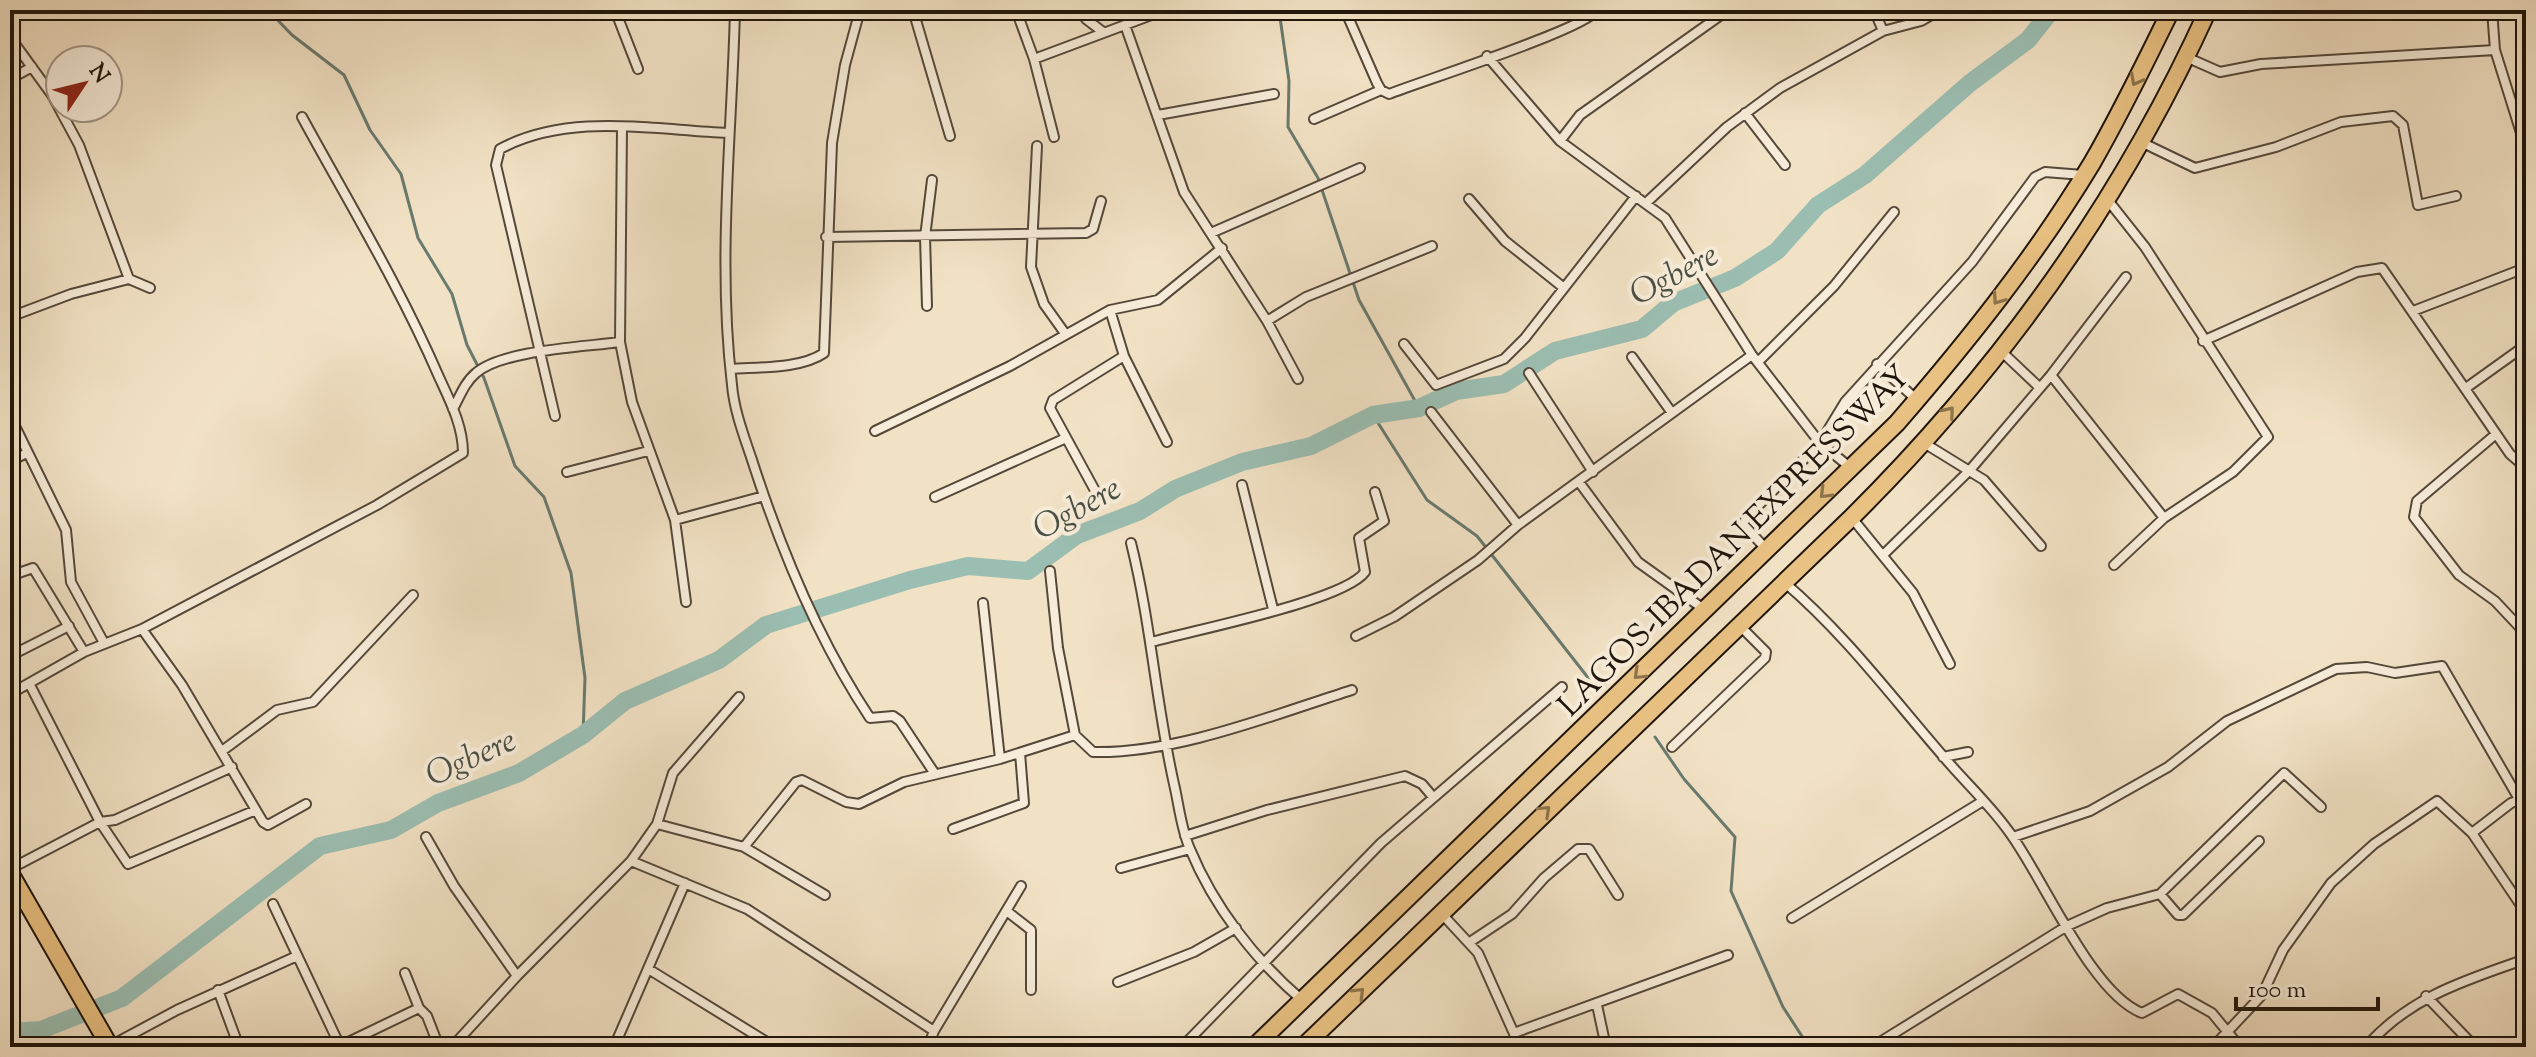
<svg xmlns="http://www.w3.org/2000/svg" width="2536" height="1057" font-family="'Sorts Mill Goudy',serif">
	<rect width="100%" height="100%" fill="#f2e2c5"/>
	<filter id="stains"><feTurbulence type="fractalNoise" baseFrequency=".0025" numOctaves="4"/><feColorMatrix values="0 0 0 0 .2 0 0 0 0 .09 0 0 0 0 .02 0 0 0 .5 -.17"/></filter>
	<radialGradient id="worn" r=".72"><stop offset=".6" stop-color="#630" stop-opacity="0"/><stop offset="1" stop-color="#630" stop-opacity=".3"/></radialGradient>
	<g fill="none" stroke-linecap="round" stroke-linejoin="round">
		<path stroke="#697a6f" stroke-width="3" d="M268 10 292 35 344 75 370 130 401 174 418 238 452 294 467 345 484 378 515 466 544 497 571 573 585 678 583 735
			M1279 10 1289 81 1288 127 1318 178 1359 300 1419 408
			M1373 415 1427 500 1477 536 1593 684
			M1655 737 1684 779 1735 837 1731 891 1783 1007 1809 1047"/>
		<path stroke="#9bbeb2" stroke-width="18" d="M10 1032 41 1030 122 998 320 846 391 830 438 803 519 773 583 735 625 701 719 660 766 625 910 580 968 566 1028 571 1077 535 1140 511 1175 489 1242 462 1311 446 1373 415 1419 408 1456 391 1504 384 1555 351 1642 329 1673 303 1735 278 1777 251 1818 205 1865 175 1970 83 2028 40 2052 10"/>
		<g stroke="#54483a" stroke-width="12">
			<path id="street" d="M615 10 638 69
				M735 10C732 135 717 259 732 385 734 410 744 436 752 460 781 550 818 640 870 718L893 716 900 721 935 774
				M913 10 950 136
				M1016 10 1034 59 1054 137
				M1085 10 1086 19 1103 32
				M1345 10 1377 83 1381 90 1389 94C1419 82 1588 28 1597 10
				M1874 10 1883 31
				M2492 10 2495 50 2526 149
				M1125 25 1184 192 1267 321 1298 379
				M10 37 52 95 79 145 129 279
				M1487 56 1560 141 1665 218 1752 355 1820 443 1851 468
				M2186 57 2220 72 2261 64 2495 50
				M1034 59 1165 10
				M10 79 32 67
				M1745 113 1785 165
				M1158 115 1274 94
				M1314 119 1381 90
				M622 128 620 342 632 402 675 520 686 602
				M1560 141 1580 115 1728 10
				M2141 142 2195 168 2276 147 2341 122 2393 116 2403 125 2418 205 2456 196
				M1037 146 1031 267 1044 304 1064 332
				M1469 199 1505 241 1564 288
				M2107 199 2145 247 2268 437 2233 472 2164 518 2114 565
				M1646 203 1727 127 1780 88 1883 31 1921 21 1940 10
				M1211 233 1360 168
				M826 237 1086 233 1093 229 1101 201
				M927 306 925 237 932 180
				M1110 310 1124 356 1167 442
				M2413 311 2525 268
				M10 317 71 294 129 279 150 288
				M1267 321 1306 297 1432 246
				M2203 341 2357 272 2382 268 2510 454 2526 468
				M1404 344 1436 385 1504 359 1525 338 1636 196
				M2001 351 2039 387
				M1632 357 1672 413
				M1758 362 1834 286 1894 212
				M1877 364 1917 400
				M731 369C758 367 801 369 824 353L832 143 845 65 860 10
				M1529 373 1593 472
				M2051 375 2164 518
				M2466 388 2526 345
				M453 409C460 396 465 382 476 373 502 350 585 347 620 342
				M1431 412 1518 525
				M10 416 66 530 71 582 104 643
				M555 416 496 165 500 149C569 112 653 130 728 133
				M875 431 1010 366 1110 310 1158 300 1222 248
				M2496 434 2417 501 2414 517 2459 575 2495 601 2526 634
				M1924 443 1984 480 2041 546
				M10 461 27 453
				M567 472 648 451
				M1579 482 1638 562 1705 610
				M1242 485 1273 609
				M1098 496 1050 408 1053 400 1124 356
				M935 497 1066 438
				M1852 518 1913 593 1950 664
				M675 520 764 496
				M1131 543C1151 623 1156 704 1174 784 1179 805 1181 829 1190 849 1214 907 1255 960 1302 1000
				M1767 550 1743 524 1747 517 1820 443 1845 402 1972 262 2035 177 2045 172 2083 175
				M1883 555 1970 470 2051 375 2126 277
				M1050 571 1058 648 1075 735 1093 752C1176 754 1273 715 1352 690
				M10 576 33 568 84 652
				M1784 582C1845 634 1891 696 1943 756 1964 781 1988 803 2007 829 2042 874 2090 993 2142 1013L2178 994 2212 1013 2240 1047
				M983 603 1000 759
				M142 629 182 685 263 822 268 825 306 804
				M1356 636 1394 617 1478 560 1518 525 1752 355
				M1152 642C1193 630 1344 601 1365 572L1359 538 1384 521 1375 492
				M10 656 69 626
				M29 683 100 822 128 864 256 810
				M10 694 84 652 142 629 377 505 463 453C463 426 450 401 439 377 400 287 349 203 302 117
				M1672 747 1765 658 1766 652 1739 625
				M222 751 277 710 313 702 413 595
				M1943 757 1968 752
				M657 824 744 847 825 895
				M953 829 1024 803 1020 753
				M2472 833 2511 803 2526 798
				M1185 836 1267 810 1405 776 1422 784 1433 797
				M426 837 454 886 517 976
				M2013 837 2090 811 2168 767 2227 721 2336 669 2367 667 2395 673 2442 666 2519 799
				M744 847 796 782 802 780 846 802 859 804 904 782 1000 759 1075 735
				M631 861 747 909 934 1031
				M1121 868 1190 849
				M10 869 100 822 115 820 232 767
				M2160 894 2284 773 2321 807
				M273 904 340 1046
				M1008 912 1031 930V990
				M1441 913 1478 953 1520 1047
				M1792 918 1983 801
				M1470 942 1512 914 1544 878 1578 849H1589L1618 895
				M650 970 775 1047
				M405 973 419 1008
				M1118 982 1194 952 1236 928
				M218 990 239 1047
				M2426 996 2475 1047
				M1597 1005 1606 1047
				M1514 1033 1728 955
				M110 1046 177 1010 297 956
				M338 1047 419 1008 427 1016 439 1047
				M452 1047 517 976 631 861 657 824 673 773 739 697
				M614 1047 685 883
				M928 1047 934 1031 1021 886
				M1182 1047 1381 843 1562 687
				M1872 1047 2067 926 2107 908 2160 894 2178 915H2183L2259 841
				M2213 1047 2262 995 2283 950 2331 883 2374 844 2437 801 2472 833 2526 913
				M2366 1047C2409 997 2466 980 2526 959"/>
		</g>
		<g stroke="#1f150b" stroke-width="20">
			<path id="highway" d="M10 873 110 1047
				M1254 1047 1897 423C1968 341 2036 256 2092 163 2121 113 2146 61 2171 10
				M1303 1047 1851 518C1999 371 2122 200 2208 10"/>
		</g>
		<use href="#street" stroke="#f7ecd9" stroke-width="8"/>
		<use href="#highway" stroke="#e9c182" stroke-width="16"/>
	</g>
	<defs><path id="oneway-chevron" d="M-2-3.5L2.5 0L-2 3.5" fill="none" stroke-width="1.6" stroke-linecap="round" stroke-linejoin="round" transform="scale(2)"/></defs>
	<g stroke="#8e744c">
		<use href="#oneway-chevron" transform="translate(2136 80) rotate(118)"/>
		<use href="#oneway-chevron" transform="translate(1998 299) rotate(125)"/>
		<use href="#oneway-chevron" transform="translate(1949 412) rotate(-50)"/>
		<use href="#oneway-chevron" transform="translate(1825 493) rotate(135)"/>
		<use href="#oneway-chevron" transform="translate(1639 674) rotate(136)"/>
		<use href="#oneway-chevron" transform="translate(1545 811) rotate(-44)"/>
		<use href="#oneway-chevron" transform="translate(1359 993) rotate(-45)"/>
	</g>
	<g text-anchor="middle" stroke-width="8" stroke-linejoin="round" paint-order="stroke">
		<g font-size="32" fill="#1f150b" stroke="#f7ecd9">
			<text transform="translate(1733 540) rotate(-45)" y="11">LAGOS-IBADAN EXPRESSWAY</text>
		</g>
		<g font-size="34" font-style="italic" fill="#4a5045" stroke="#f7ecd9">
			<text transform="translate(1673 273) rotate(-28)" y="12">Ogbere</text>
			<text transform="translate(1076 507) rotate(-29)" y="12">Ogbere</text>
			<text transform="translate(470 756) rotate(-24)" y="12">Ogbere</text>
		</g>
	</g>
	<rect width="2536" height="1057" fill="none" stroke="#f2e2c5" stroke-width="40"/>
	<rect x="12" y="12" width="2512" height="1033" fill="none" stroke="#1f150b" stroke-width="4"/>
	<rect x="20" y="20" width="2496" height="1017" fill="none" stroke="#1f150b" stroke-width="2"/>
	<g transform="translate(84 84) rotate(55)"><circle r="38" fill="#f7ecd9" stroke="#a19687" stroke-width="2"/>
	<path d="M0-6L14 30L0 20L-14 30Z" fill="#8f2418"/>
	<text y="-12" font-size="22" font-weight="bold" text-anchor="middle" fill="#1f150b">N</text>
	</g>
	<path d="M2236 997v12h142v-12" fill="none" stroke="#1f150b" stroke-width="4"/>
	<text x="2248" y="997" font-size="24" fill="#1f150b" stroke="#f7ecd9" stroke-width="6" paint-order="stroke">100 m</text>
	<rect width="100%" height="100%" filter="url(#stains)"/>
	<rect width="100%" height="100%" fill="url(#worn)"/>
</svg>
